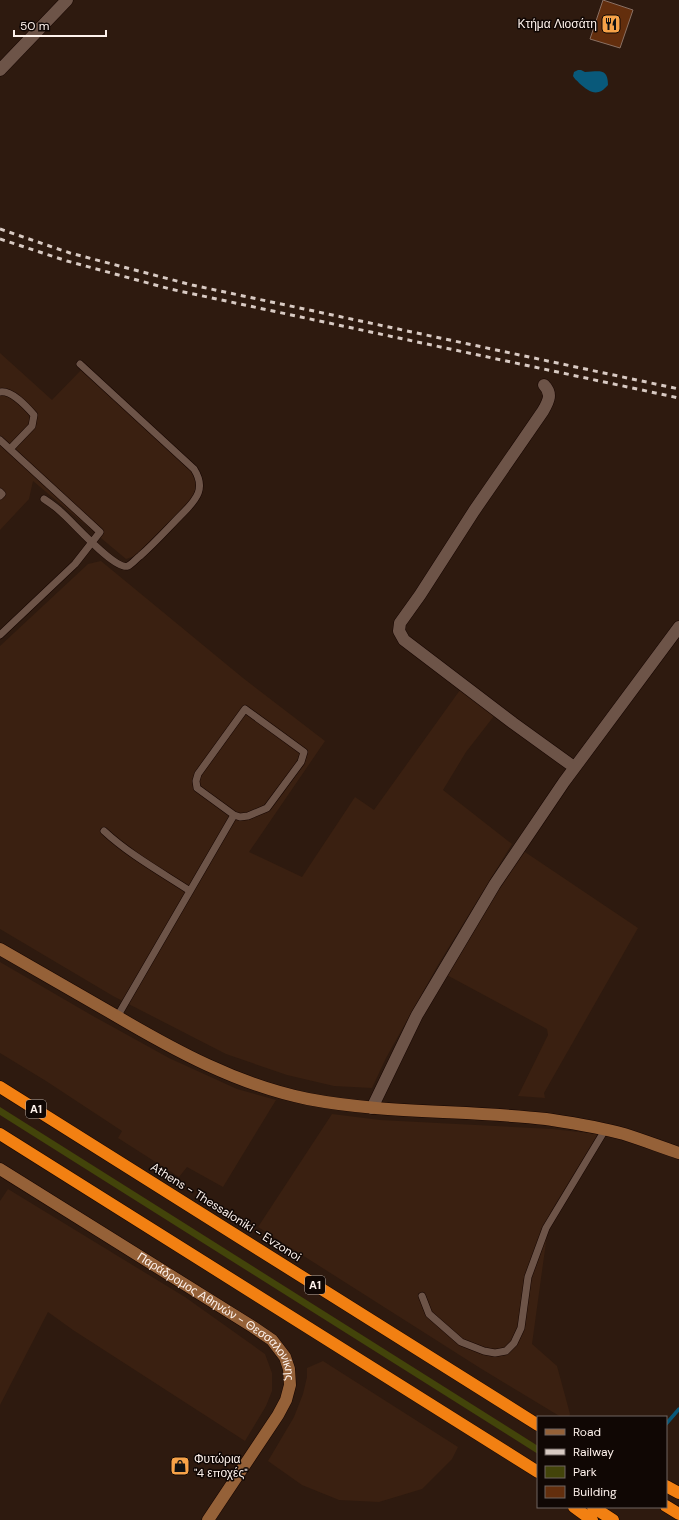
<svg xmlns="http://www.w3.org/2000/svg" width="679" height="1520" font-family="'DM Sans',sans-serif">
	<rect width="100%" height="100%" fill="#2e1a0f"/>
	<path fill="#3a2011" d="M0 353 52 400 82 369 190 470 197 479 198 485 194 497 135 556 126 559 33 481 29 499 0 530Z
		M101 561 243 678 325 741 249 852 302 877 355 797 374 810 460 690 494 716 466 752 443 790 512 844 438 965 386 1058 372 1088 334 1086 287 1075 226 1054 113 996 0 929V646L88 564Z
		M522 850 638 928 544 1093 545 1098 518 1096 548 1035 547 1029 445 974Z
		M0 962 93 1016 169 1058 237 1089 276 1100 223 1187 187 1167 179 1177 118 1138 122 1131 46 1081 0 1053Z
		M332 1114 380 1120 552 1129 598 1134 550 1213 532 1344 557 1366 570 1414 569 1417H561L480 1368 258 1227Z
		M8 1189 185 1297 265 1354 272 1373V1391L266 1406 245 1441 73 1330 48 1312 0 1405V1201Z
		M323 1361 458 1447 452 1459 422 1489 379 1502 339 1500 302 1485 268 1461 294 1417 303 1394 307 1377V1368Z"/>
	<path fill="#43440a" d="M0 1107 538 1446V1454L0 1115Z"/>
	<path fill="#09597a" d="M578 70H581L585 72C598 72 608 67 608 85 598 97 590 93 579 83 577 80 575 80 573 76L574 72Z"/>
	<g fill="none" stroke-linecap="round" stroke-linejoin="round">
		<path stroke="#09597a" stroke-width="3.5" d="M666 1424 679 1409"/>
	</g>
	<path fill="#632e0d" stroke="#8a7063" d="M603 0 633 10 620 48 590 39Z"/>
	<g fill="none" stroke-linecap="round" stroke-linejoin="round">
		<g stroke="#160500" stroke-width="8">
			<path id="lane" d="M0 392C12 390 27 407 34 415L32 426 10 449
				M0 440 100 532 75 564 0 635
				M0 492 2 494 0 496
				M44 499C50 503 56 507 61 512 72 521 115 571 128 566 132 564 136 559 140 556 155 543 169 527 183 513 197 499 206 488 194 469L80 364
				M245 709 304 752 301 762 267 808 248 816 240 817 234 815 197 788 196 781 198 774Z
				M104 831C130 855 161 872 190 891
				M117 1017 234 815
				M422 1296 429 1314 461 1342 484 1351 495 1353 506 1351 514 1343 521 1328 528 1277 546 1228 605 1130"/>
		</g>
		<g stroke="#160500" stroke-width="13">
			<path id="street" d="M0 70 67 0
				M544 385C553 394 548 402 543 411L474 511 420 595 400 623 399 631 404 640 513 723 574 767
				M372 1108 417 1015 495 884 564 782 679 627"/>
		</g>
		<g stroke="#160500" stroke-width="13">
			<g id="secondary">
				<path d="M0 949C38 971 75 992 113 1014 174 1050 238 1085 308 1099 387 1114 467 1110 546 1119 572 1123 599 1127 624 1134 643 1140 661 1147 679 1153"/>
				<path id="s1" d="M0 1169 253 1327 272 1340 285 1357 289 1369 290 1385 286 1400 278 1415 208 1520"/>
			</g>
		</g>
		<g stroke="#160500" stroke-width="13">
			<path id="highway" d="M0 1087 538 1425
				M0 1134 538 1472
				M666 1486 679 1493
				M666 1506 679 1514
				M574 1507 592 1520
				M593 1507 613 1520"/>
		</g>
		<use href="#lane" stroke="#6d5448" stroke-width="7"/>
		<use href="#street" stroke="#6d5448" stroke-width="12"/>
		<use href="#secondary" stroke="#956138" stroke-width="12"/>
		<use href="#highway" stroke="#f28012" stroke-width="12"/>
		<path stroke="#d8cac3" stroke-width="3" stroke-dasharray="5 5" stroke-linecap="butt" d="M0 229 70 253 192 285 679 389
			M0 239 67 261 170 289 679 398"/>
	</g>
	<defs>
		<g id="restaurant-square" transform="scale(1)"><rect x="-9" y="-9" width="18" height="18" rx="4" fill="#f6a248" stroke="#100704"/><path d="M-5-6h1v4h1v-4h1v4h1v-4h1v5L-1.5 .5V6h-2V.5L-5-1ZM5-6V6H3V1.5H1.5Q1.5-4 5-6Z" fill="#111"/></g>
		<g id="shop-square" transform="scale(1)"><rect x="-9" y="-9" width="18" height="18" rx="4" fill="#f6a248" stroke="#100704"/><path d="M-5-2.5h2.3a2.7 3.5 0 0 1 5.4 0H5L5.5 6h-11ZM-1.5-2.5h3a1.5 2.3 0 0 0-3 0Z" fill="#111"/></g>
	</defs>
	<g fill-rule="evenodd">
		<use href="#restaurant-square" x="611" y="24"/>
		<use href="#shop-square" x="180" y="1466"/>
	</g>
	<g text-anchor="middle" stroke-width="3" stroke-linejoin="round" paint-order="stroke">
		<g fill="#100704" stroke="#b7aca6" stroke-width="1">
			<rect x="26" y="1100" width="20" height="18" rx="3"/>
			<rect x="305" y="1276" width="20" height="18" rx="3"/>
		</g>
		<g font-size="11" font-weight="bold" fill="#fef2ec">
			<text x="36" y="1113">Α1</text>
			<text x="315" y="1289">Α1</text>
		</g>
		<g font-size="12" fill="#fef2ec" stroke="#100704" text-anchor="end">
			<text x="597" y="28">Κτήμα Λιοσάτη</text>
			<text x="194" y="1463" text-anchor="start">Φυτώρια<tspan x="194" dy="14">"4 εποχές"</tspan></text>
		</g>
		<g font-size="12" fill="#fef2ec" stroke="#100704">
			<text transform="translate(226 1212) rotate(32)" y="4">Athens - Thessaloniki - Evzonoi</text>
			<text dy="4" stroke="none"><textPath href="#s1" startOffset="265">Παράδρομος Αθηνών - Θεσσαλονίκης</textPath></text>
		</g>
	</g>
	<rect x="537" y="1416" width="130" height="92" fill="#100704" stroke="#6f6561"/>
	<rect x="545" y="1429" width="20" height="6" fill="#956138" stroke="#6f6561"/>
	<text x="573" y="1436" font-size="12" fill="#fef2ec">Road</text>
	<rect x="545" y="1449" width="20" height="6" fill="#d8cac3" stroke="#6f6561"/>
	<text x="573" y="1456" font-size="12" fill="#fef2ec">Railway</text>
	<rect x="545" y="1466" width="20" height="12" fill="#43440a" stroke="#6f6561"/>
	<text x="573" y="1476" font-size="12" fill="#fef2ec">Park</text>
	<rect x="545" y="1486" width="20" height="12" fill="#632e0d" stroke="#6f6561"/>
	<text x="573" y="1496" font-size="12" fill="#fef2ec">Building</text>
	<path d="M14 30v6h92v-6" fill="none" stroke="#fef2ec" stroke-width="2"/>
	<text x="20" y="30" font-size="12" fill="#fef2ec" stroke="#100704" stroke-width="3" paint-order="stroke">50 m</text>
</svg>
